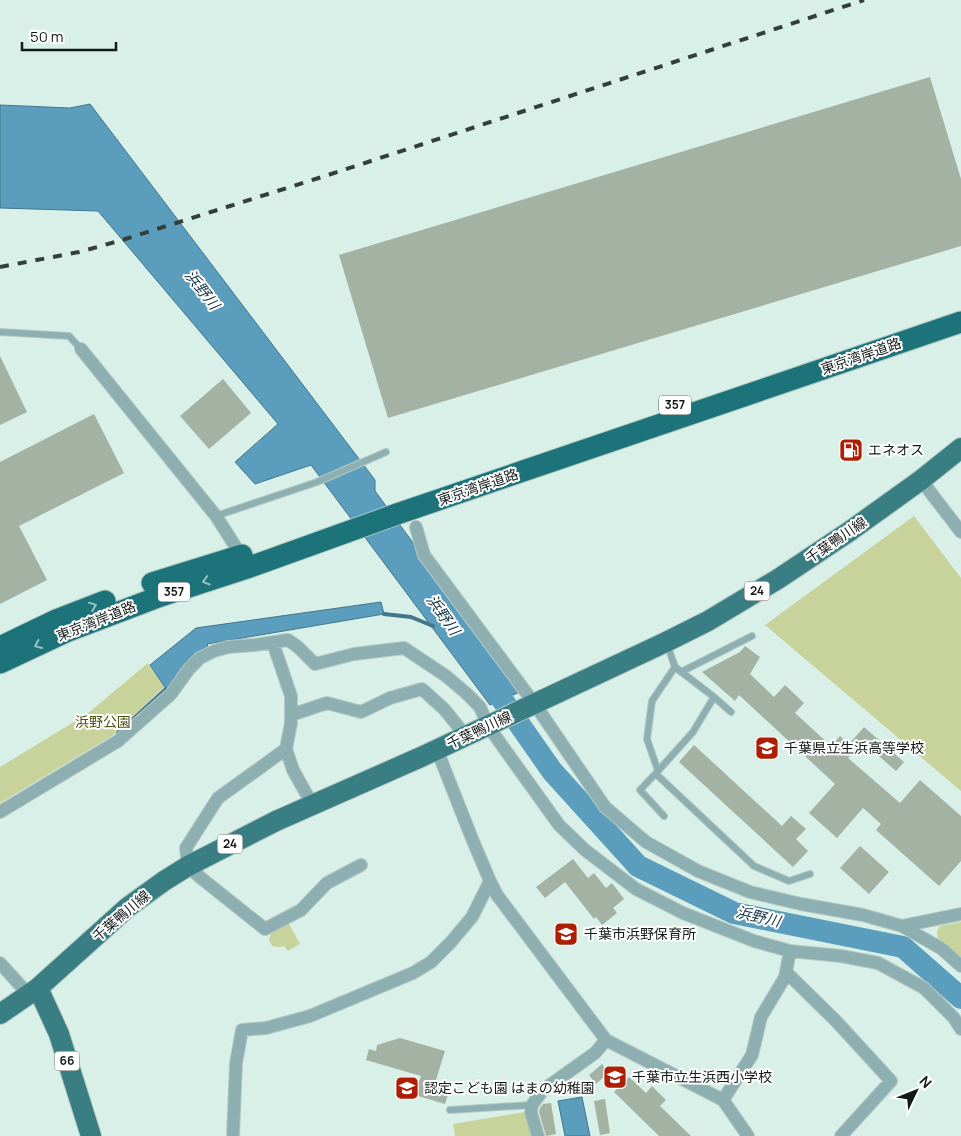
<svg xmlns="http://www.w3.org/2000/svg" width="961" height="1136" font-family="Manrope,'Noto Sans JP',sans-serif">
	<rect width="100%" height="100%" fill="#d8f0e8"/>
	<path fill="#c8d39b" d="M914 516 961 578V791L765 625Z
		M148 663 164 687 112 736 0 803V767L87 714Z
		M288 922 300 944 288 951 284 946 278 947 272 946 269 940 271 932Z
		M961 922V958L938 940 937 932 940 926Z
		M525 1112 533 1136H455L453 1124Z"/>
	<path fill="#5a9dbc" stroke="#44768b" d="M90 104 375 480V491L522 691 490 705 311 465 255 484 235 462 278 424 98 211 0 208V105L70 108Z
		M381 602 384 614 207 644 208 647C191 651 177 676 166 689L150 665 196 628Z
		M582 1097 590 1136H565L558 1101Z"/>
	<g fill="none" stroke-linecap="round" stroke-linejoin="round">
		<path stroke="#44768b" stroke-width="4" d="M384 614 411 617 433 626
			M118 733 166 689"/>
		<path stroke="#5a9dbc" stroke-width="22" d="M485 675 552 771 638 866 734 913 903 947 961 998"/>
	</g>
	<path fill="#a3b2a3" d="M930 77 961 179V246L388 418 339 255Z
		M0 356 27 412 0 425Z
		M223 379 251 413 209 449 180 416Z
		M94 414 124 473 19 526 47 580 0 604V462Z
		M745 646 760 657 750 674 774 697 785 685 804 703 795 713 831 746 840 736 849 744 864 727 904 762 896 771 863 742 848 758 900 803 920 780 961 816V861L939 886 876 830 881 824 863 808 837 838 809 813 835 784 739 695 735 701 702 672 740 652Z
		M694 745 782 826 791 816 806 829 796 839 808 851 793 867 679 762Z
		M860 846 889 872 869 894 840 868Z
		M573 859 588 878 594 873 606 888 612 883 624 899 613 908 617 913 602 925 596 917 594 919 565 882 545 898 536 887Z
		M400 1038 445 1051 435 1083 450 1088 445 1104 415 1095 421 1076 366 1060 369 1049 376 1051 377 1045Z
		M602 1064 608 1073 596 1084 589 1075Z
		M629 1077 646 1093 652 1086 666 1100 660 1106 691 1136H659L614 1092Z
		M605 1099 610 1133 600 1135 594 1101Z
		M551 1103 556 1134 546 1136 539 1112 540 1108 543 1104Z"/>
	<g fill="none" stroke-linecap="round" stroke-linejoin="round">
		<g stroke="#b4c9c3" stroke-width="8">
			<path id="service" d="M0 332 69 336 81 349
				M216 516 317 482 386 452
				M667 644 675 667 714 697 731 712
				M681 672 752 636
				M658 771 693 732 714 697
				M656 774 754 866 789 881 810 874
				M664 816 640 790 658 771 647 739 652 701 675 667
				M450 1110 532 1105"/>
		</g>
		<g stroke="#b4c9c3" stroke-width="14">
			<path id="minor" d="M81 349 216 516 244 560
				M921 480 961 532
				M416 527 424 555 534 703 605 807 646 842 698 871 750 892 801 904 863 915 902 926 942 949 961 966
				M273 643 291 696V723L286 749 293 770 312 804
				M291 715 327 703 361 712 390 698 422 689 444 709 466 736
				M286 749 218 798 186 848 188 866 201 878 265 929 301 910 327 883 361 865
				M437 750 473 841 490 881 497 895 606 1040 723 1100 748 1136
				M0 812 118 741 171 694 189 669 200 658 214 651 228 647 254 645 288 640 298 647 315 664 354 654 404 648 446 676 466 693 480 707 488 726 559 825 585 850 636 889 683 913 754 941 790 951 841 956 878 963 924 988 954 1018 961 1029
				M902 926 961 914
				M0 963 29 995
				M786 972 836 1021 891 1081 841 1136
				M723 1100 752 1055 761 1017 785 977 790 951
				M233 1136 236 1063 242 1030 266 1028 310 1016 413 973 431 962 451 942 472 917 490 881
				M538 1136 531 1113 532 1105 543 1090 595 1053 606 1040"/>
		</g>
		<g stroke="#b4c9c3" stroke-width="22">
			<path id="primary" d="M38 988 59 1034 91 1136
				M0 1014 38 988 128 907 164 881 188 866 276 821 421 757 666 642 708 621 778 579 850 531 921 480 961 448"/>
		</g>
		<g stroke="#b4c9c3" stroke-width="23">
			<path id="trunk" d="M152 583 242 555
				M0 647 56 620 105 601
				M0 663 66 632 161 596 247 568 397 514 961 322"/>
		</g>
		<use href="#service" stroke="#8dafb2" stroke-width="6"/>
		<use href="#minor" stroke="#8dafb2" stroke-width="12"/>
		<use href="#primary" stroke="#387e83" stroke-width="20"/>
		<use href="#trunk" stroke="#1c747a" stroke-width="21"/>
		<path stroke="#343e3b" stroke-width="4" stroke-dasharray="9 9" stroke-linecap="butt" d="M0 267 79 252 119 241 325 176 864 0"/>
	</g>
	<defs><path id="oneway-chevron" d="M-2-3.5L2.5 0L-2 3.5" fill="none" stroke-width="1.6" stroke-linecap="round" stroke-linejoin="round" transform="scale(1.25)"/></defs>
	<g stroke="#99c0c3">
		<use href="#oneway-chevron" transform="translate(206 581) rotate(163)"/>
		<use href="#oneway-chevron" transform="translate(93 606) rotate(-21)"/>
		<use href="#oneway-chevron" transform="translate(38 645) rotate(155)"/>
	</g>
	<defs>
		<g id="fuel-square" transform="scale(1.25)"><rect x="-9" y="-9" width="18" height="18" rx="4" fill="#ad1f04" stroke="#fff"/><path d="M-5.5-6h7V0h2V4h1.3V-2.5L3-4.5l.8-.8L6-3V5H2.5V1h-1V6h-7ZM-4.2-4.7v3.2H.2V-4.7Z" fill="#fff"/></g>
		<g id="school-square" transform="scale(1.25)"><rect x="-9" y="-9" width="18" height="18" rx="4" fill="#ad1f04" stroke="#fff"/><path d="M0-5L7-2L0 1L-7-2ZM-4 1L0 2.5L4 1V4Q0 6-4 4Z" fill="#fff"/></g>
	</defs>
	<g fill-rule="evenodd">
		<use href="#fuel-square" x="851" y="450"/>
		<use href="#school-square" x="767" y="748"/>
		<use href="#school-square" x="566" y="934"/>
		<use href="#school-square" x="615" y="1077"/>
		<use href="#school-square" x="407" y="1088"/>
	</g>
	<g text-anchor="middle" stroke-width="4" stroke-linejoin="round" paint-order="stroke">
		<g fill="#fff" stroke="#595f5d" stroke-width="1">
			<rect x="659" y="395.5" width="32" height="19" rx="4"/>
			<rect x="744.5" y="581.5" width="25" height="19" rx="4"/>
			<rect x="158" y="582.5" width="32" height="19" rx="4"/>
			<rect x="217.5" y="834.5" width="25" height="19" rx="4"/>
			<rect x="54.5" y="1051.5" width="25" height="19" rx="4"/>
		</g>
		<g font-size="12" font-weight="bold" fill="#121a18">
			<text x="675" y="409">357</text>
			<text x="757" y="595">24</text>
			<text x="174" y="596">357</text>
			<text x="230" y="848">24</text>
			<text x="67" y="1065">66</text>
		</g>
		<g font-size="14" fill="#121a18" stroke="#fff">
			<text transform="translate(861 356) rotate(-19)" y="5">東京湾岸道路</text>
			<text transform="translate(478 487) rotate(-19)" y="5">東京湾岸道路</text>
			<text transform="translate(836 540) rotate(-34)" y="5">千葉鴨川線</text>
			<text transform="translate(96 621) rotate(-22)" y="5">東京湾岸道路</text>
			<text transform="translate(479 730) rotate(-25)" y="5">千葉鴨川線</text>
			<text transform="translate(121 916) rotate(-40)" y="5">千葉鴨川線</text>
		</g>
		<g font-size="14" fill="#121a18" stroke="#fff" text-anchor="start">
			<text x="868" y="455">エネオス</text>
			<text x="784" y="753">千葉県立生浜高等学校</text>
			<text x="584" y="939">千葉市浜野保育所</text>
			<text x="632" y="1082">千葉市立生浜西小学校</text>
			<text x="424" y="1093">認定こども園 はまの幼稚園</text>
		</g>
		<g font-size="14" fill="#4a530d" stroke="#fff">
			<text x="103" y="727">浜野公園</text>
		</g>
		<g font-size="15" font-style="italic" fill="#153543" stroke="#fff">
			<text transform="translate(202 290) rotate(52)" y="5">浜野川</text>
			<text transform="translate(443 615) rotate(55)" y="5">浜野川</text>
			<text transform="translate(758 917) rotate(13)" y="5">浜野川</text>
		</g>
	</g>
	<g transform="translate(916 1091) rotate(47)" stroke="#ffffff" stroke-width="4" paint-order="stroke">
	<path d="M0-4L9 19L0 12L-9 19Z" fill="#121a18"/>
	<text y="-8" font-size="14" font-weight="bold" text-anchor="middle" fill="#121a18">N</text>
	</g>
	<path d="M22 42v8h94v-8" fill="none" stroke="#121a18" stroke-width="2.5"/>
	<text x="30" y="42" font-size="15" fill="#121a18" stroke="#ffffff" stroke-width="4" paint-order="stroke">50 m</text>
</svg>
